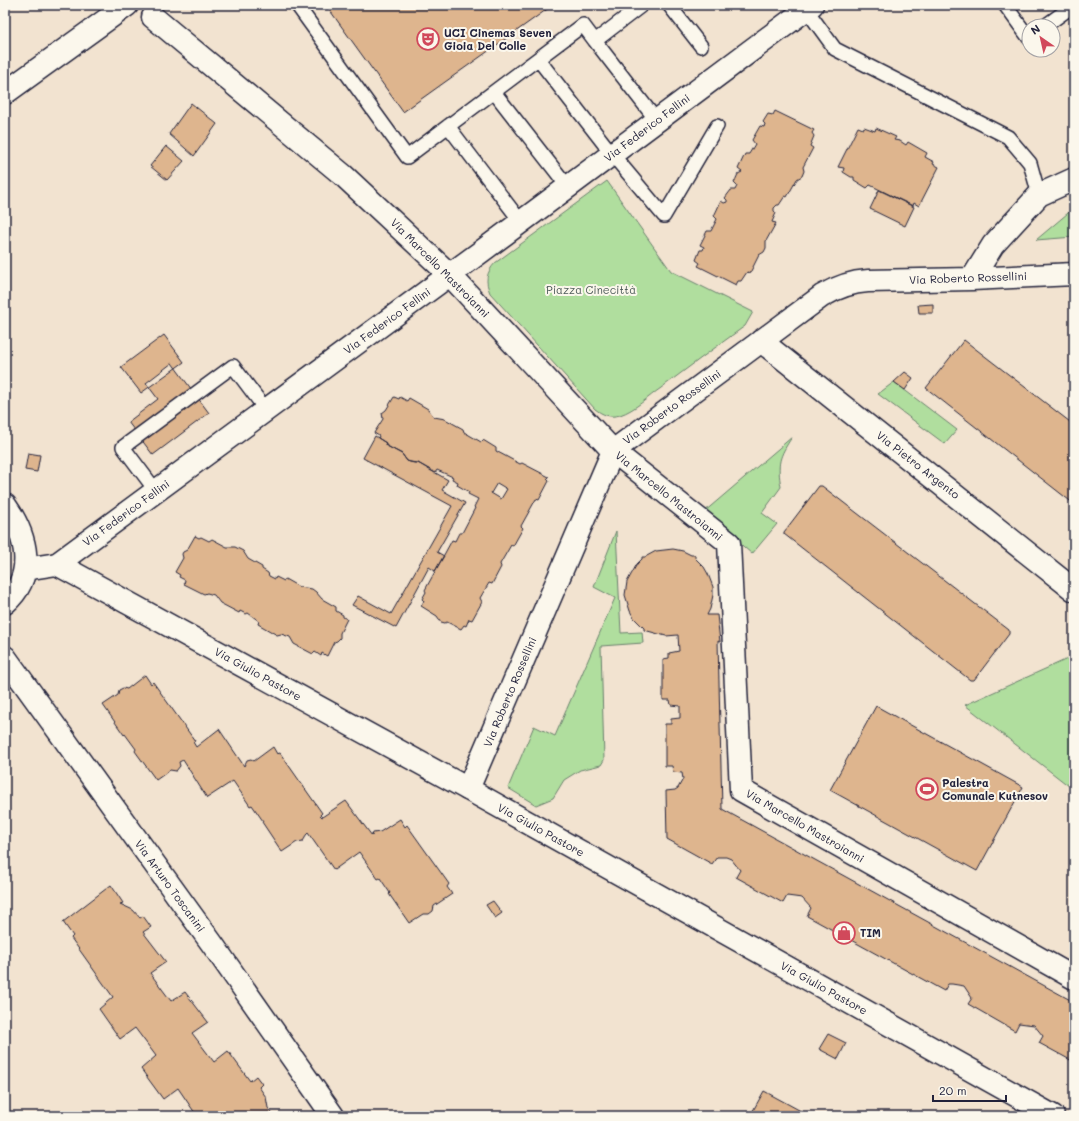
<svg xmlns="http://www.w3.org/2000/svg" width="1079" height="1121" font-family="Mali,sans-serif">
	<rect width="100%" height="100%" fill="#f2e3d0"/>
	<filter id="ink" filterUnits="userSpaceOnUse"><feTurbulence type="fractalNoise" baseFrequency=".025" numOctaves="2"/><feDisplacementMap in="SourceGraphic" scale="8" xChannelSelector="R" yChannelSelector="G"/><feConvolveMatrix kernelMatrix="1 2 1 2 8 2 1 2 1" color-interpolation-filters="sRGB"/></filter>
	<g filter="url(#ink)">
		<path fill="#b0de9e" stroke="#69806c" d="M607 181 671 271 753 312 745 326C717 346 689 367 661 388 648 397 635 410 620 415 610 418 603 415 595 409L490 293C485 281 486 273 495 263Z
			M1074 208V237L1036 240Z
			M894 382 957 430 945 444 878 394Z
			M792 437C779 457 777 463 781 487L762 513 777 524 752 554 704 512Z
			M616 531 621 633 642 632 643 643 601 646 604 760 601 765 580 770 564 780 553 798 536 805 508 788 534 726 555 736 615 598 594 587Z
			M1074 656V790L965 705Z"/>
		<path fill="#deb58e" stroke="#22223b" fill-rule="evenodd" d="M326 5H553L403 112Z
			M191 103 217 124 194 156 169 134Z
			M775 111 814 130 812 133 814 136 810 146 813 148 803 167 804 171 802 176 797 179 787 197 785 196 779 205H777L774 208V211L776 213 772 222 776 223 766 241V248L764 252 759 255 750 273 747 272 741 281H738L736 285 698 266 700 263 696 260 700 250H703L704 247 700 245 707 231H711L717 219 714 216 721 201 724 203 727 202V200L725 198 731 190H735L737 186 734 183 738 174 742 172 738 169 745 154H749L755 144 752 140 760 126 764 127 765 124 763 122 768 114 773 115Z
			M858 127 863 129 864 127 875 131 876 128 896 137 894 140 900 141 906 145 908 142 927 153 925 157 934 162 933 164 939 167 919 206 914 203 913 206 870 185 867 188 854 180V177H851L843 172 844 168 838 167Z
			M166 146 184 161 167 180 150 166Z
			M879 190 914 207 905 226 870 209Z
			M933 304V313H919L918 305Z
			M164 335 184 362 141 393 121 367Z
			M964 340 1074 425V504L926 388Z
			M172 363 209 413 153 455 128 422 158 399 146 383Z
			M905 372 913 378 905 390 894 382Z
			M394 397 399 399 400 397 407 401 409 398 428 409 434 417 445 419 463 429 464 432 481 442 483 440 496 448V451L520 464 522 463 549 477 547 479 549 481 539 500 536 499 521 526 523 528 513 546 511 545 500 564 501 567 492 584 489 583 480 598 482 602 472 620 469 619 466 626 464 625 461 629 447 622 445 623 441 622 437 616 421 606 424 601 422 599 426 592 425 590 452 540 455 541 459 533H462L475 508 474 507 478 499 468 494 469 492 457 485 458 482 452 479 453 477 437 470 435 473 418 463 410 462 407 461 402 454 385 445 386 443 378 438 379 436 374 433 383 419 382 413 386 410ZM497 483 507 489 501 499 491 493Z
			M375 436 386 443 385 445 402 454 407 461 414 463H418L448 480 442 490 465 503 437 552 444 556 435 571 429 567 396 628 352 605 358 596 391 614 452 506 363 458Z
			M28 453 40 455 37 472 25 470Z
			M819 486H822L1009 630V634L974 680H970L784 534V532Z
			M195 536 199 538 201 537 209 541 212 539 227 547H235L243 551 248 559 262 567V569L268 573 269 576 275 579 276 577 284 581 285 579 299 587 312 589 316 592 322 599 336 607V611L343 615V617L347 619 340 633V638L337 641 334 642 327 656 322 653 321 656 315 652 313 654 294 644 290 637 281 634 277 635 258 624 259 621 248 613 246 614 240 611 239 613 220 603 214 595 207 593 204 594 184 584 185 580 179 577 180 575 175 572 183 558 182 554 183 552 187 550Z
			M673 549 683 551 691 555H695V558L704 567 708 574 713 587V595L710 609 707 615H717L720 642 718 641 722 809 1074 1002V1062L1039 1043 1043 1036 1034 1025 1019 1023 1015 1031 968 1004 972 998 964 986 952 984H948L944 991 807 916 811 908 802 898 787 896 783 903 736 877 740 870 731 859 726 857H717L712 864 667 839 666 791 675 790 678 788 683 779 682 773 673 772 672 766H665V724H671V719L680 718V706L671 705 670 700H663V659L669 658V653L679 651 678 635 666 636 644 630V628L634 618 630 611 625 595 627 582 637 564 642 559V557H645L656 551Z
			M145 675 151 684 153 682 195 741 193 742 196 747 219 729 244 766 247 760 251 759 254 761 273 747 277 754 280 753 322 813 320 815 322 817 346 801 372 836 373 833 380 832 400 819 405 827 407 825 449 884 447 887 452 894 434 906 433 911 429 914H423L409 923 389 894 390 893 380 878 378 879 359 852 334 870 308 833 306 835 305 838 303 841 297 842 282 852 262 822 263 821 252 805 250 806 233 781 207 798 183 760 179 762 180 766 176 771 170 770 156 780 135 751 136 749 125 734 124 735 103 705 118 695 119 690 123 688 127 689Z
			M876 706 1023 787 977 871 830 790Z
			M111 885 123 903 120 904 133 910 140 918 143 916 151 927 143 932 166 962 150 973 171 1001 185 992 208 1022 192 1033 214 1062 228 1051 250 1081 256 1076 262 1084 259 1087 266 1097 268 1108 274 1116H197L178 1088 163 1099 141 1069 156 1056 135 1028 120 1039 99 1009 113 997 71 938 73 936 63 922Z
			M493 901 502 913 495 918 486 905Z
			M828 1034 846 1043 838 1059 819 1049Z
			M764 1091 810 1116H750Z"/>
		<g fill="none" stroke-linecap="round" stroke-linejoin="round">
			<g stroke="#22223b" stroke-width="16">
				<path id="lane" d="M297 5 407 157 583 25 595 41 642 5
					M669 5 701 46
					M1005 5 1029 38
					M806 9 835 49 1008 137 1030 163 1039 195
					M1045 26 1074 5
					M595 41 657 121
					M538 59 612 154 664 216 717 126
					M494 92 568 187
					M448 126 521 222
					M156 491 123 447 233 366 266 410"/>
			</g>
			<g stroke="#22223b" stroke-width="25">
				<path id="street" d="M153 17 343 175 450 275 613 451 729 543 741 790 1074 978
					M5 93 127 5
					M972 279 993 245 1039 195 1074 179
					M761 341 1074 590
					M57 564 482 251 812 5
					M5 657 213 945 333 1116
					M468 789 613 451 822 296C837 287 850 282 868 281L972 279 1074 274"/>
			</g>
			<g stroke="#22223b" stroke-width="25">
				<path id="secondary" d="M5 505C27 536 37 575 5 603
					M25 569 57 564 468 789 1053 1116"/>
			</g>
			<use href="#lane" stroke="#fbf7ec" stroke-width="13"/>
			<use href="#street" stroke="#fbf7ec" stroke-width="22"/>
			<use href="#secondary" stroke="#fbf7ec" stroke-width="22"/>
		</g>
	</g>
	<defs>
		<g id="theatre-ring" transform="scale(1.15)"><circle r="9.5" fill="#fbf7ec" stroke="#d1495b" stroke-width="1.5"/><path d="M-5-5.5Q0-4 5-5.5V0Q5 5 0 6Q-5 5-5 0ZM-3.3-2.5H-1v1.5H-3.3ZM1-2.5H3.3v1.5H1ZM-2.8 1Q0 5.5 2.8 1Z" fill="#d1495b"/></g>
		<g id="stadium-ring" transform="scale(1.15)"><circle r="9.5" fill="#fbf7ec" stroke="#d1495b" stroke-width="1.5"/><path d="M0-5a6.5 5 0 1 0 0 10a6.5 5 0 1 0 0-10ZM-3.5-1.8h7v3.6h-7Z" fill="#d1495b"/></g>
		<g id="shop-ring" transform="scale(1.15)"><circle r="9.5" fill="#fbf7ec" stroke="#d1495b" stroke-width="1.5"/><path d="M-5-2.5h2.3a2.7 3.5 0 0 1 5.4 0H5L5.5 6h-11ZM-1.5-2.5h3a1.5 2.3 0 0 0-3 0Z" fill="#d1495b"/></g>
	</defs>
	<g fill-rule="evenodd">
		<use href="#theatre-ring" x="428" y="39"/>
		<use href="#stadium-ring" x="927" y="789"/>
		<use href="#shop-ring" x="844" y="933"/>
	</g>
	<g text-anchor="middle" stroke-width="4" stroke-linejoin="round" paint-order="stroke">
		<g font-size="11" font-weight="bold" fill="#22223b" stroke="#fbf7ec" text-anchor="start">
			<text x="444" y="37">UCI Cinemas Seven<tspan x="444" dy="13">Gioia Del Colle</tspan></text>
			<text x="942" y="787">Palestra<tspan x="942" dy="13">Comunale Kutnesov</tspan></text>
			<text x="860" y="937">TIM</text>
		</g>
		<g font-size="11" fill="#22223b" stroke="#fbf7ec">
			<text transform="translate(647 128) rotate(-37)" y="4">Via Federico Fellini</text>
			<text transform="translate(440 268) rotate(45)" y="4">Via Marcello Mastroianni</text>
			<text transform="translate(968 278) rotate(-2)" y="4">Via Roberto Rossellini</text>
			<text transform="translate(387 321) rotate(-36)" y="4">Via Federico Fellini</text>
			<text transform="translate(672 407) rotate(-36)" y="4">Via Roberto Rossellini</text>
			<text transform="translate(918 465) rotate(38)" y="4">Via Pietro Argento</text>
			<text transform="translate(669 496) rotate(39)" y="4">Via Marcello Mastroianni</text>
			<text transform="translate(126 513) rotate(-36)" y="4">Via Federico Fellini</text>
			<text transform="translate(258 674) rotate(29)" y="4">Via Giulio Pastore</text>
			<text transform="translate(510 692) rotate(-67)" y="4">Via Roberto Rossellini</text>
			<text transform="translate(805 826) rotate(30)" y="4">Via Marcello Mastroianni</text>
			<text transform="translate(541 830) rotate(29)" y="4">Via Giulio Pastore</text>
			<text transform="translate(170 886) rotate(54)" y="4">Via Arturo Toscanini</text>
			<text transform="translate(824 988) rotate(29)" y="4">Via Giulio Pastore</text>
		</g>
		<g font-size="11" fill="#4d5a59" stroke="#fbf7ec">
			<text x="591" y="294">Piazza Cinecittà</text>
		</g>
	</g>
	<rect width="1079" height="1121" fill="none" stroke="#fbf7ec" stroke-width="20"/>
	<rect x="10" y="10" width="1059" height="1101" fill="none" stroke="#22223b" stroke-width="1.5" filter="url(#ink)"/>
	<g transform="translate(1041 38) rotate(326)"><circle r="19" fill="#fbf7ec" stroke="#a4a2a5"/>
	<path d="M0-3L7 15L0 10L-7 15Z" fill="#d1495b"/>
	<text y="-6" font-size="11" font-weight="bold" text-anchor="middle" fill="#22223b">N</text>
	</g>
	<path d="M933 1095v6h73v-6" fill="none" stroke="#22223b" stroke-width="2"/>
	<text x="939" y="1095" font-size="12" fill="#22223b" stroke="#fbf7ec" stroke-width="3" paint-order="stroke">20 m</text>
</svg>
